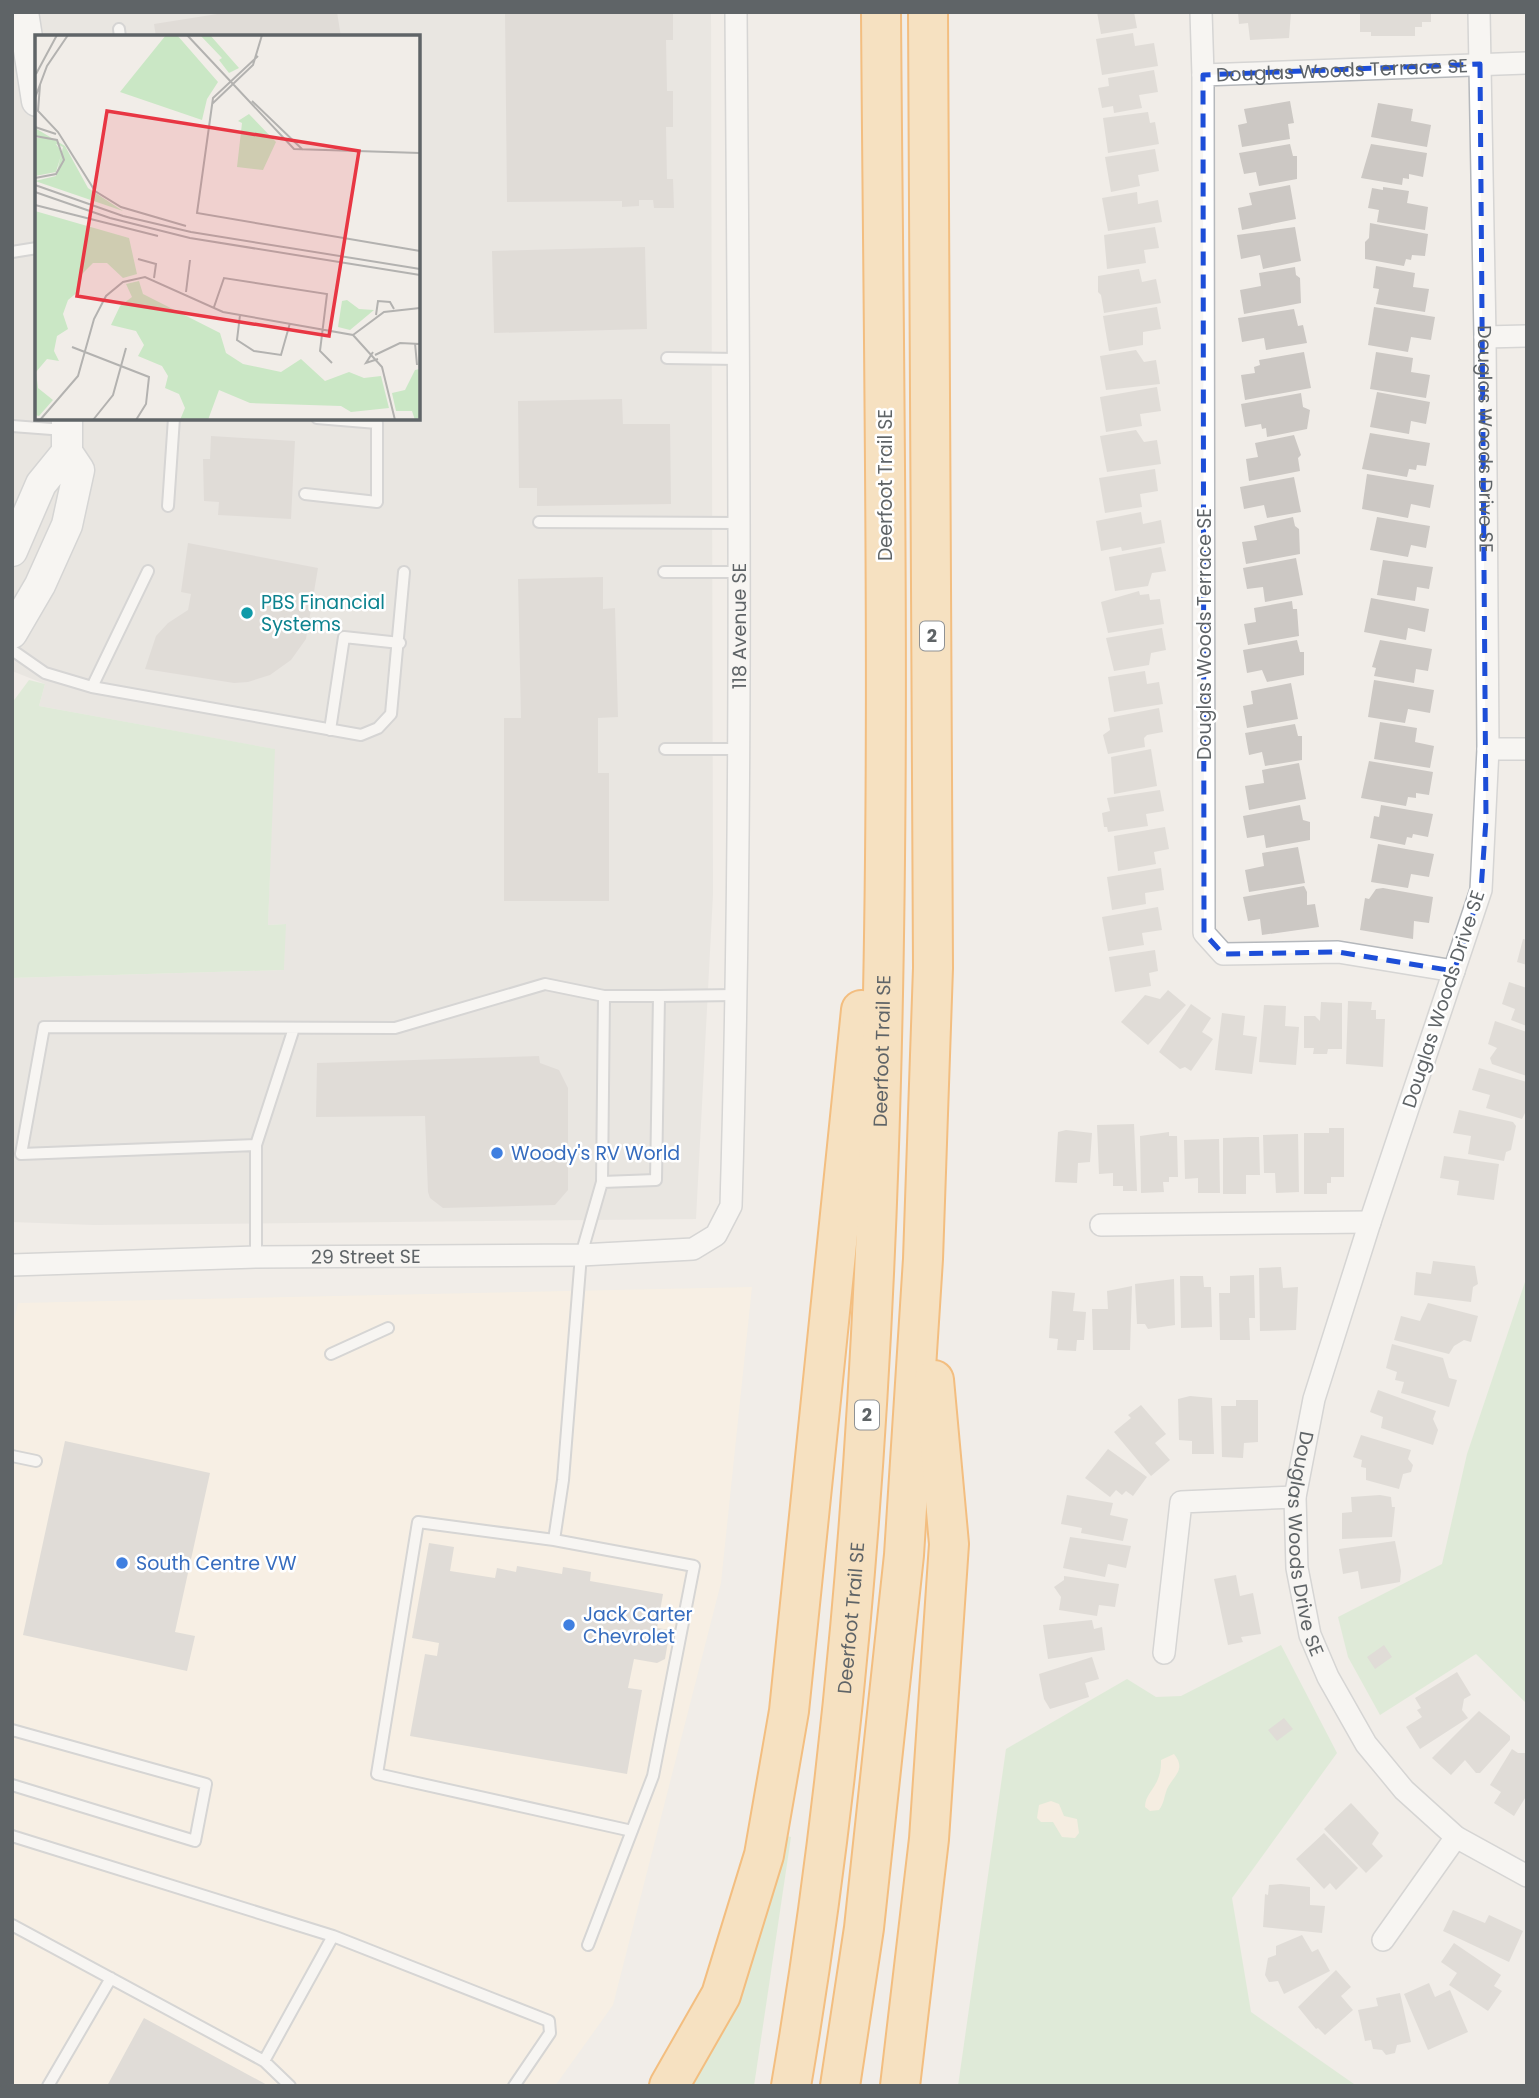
<svg xmlns="http://www.w3.org/2000/svg" width="1539" height="2098" font-family="Poppins,sans-serif">
	<rect width="100%" height="100%" fill="#f1ede8"/>
	<path fill="#fef2df" d="M752 1287 721 1583 613 2005 555 2086H12V1330L18 1303Z"/>
	<path fill="#e0ddda" fill-rule="evenodd" d="M12 12H711L713 894 696 1219 94 1225 12 1222V978L284 970 285 924 268 925 274 749 39 706 45 684 12 671ZM37 37H418V418H37Z"/>
	<path fill="#cae7c5" d="M29 680 45 684 39 706 275 749 268 925 286 924 284 970 12 978V703Z
		M1527 1276V1704L1476 1654 1380 1715 1348 1657 1338 1617 1442 1564 1467 1454Z
		M1281 1645 1337 1753 1232 1898 1251 2012 1354 2084 1432 2086H958L1006 1749 1127 1679 1156 1697 1181 1696Z
		M782 1835 791 1837 754 2086H688Z"/>
	<path fill="#fbedd9" d="M1174 1754C1187 1770 1173 1776 1167 1789 1164 1797 1164 1803 1159 1810L1150 1811 1145 1807C1145 1791 1162 1787 1161 1760Z
		M1051 1801 1059 1804 1064 1816 1077 1819 1079 1833 1075 1838 1062 1837 1053 1822H1041L1037 1818 1039 1805Z"/>
	<path fill="#ccc8c4" d="M230 12H337L341 37H156L154 24Z
		M505 12H673V40H666L667 91H673V127H666L667 179H673L674 208H654L653 200H639V206L622 207V201L507 202Z
		M1097 12H1134L1137 28 1101 34Z
		M1238 12H1291L1289 38 1250 40 1248 23 1239 24Z
		M1360 12H1431V22H1422V27H1415V36H1371V32H1360Z
		M1133 33 1135 46 1154 43 1158 66 1102 75 1096 39Z
		M1154 70 1158 92 1139 95 1142 108 1114 113 1113 106 1102 108 1098 88 1109 86 1108 78Z
		M1290 101 1294 123 1288 124 1290 139 1242 147 1238 125 1247 123 1244 109Z
		M1378 103 1413 109 1411 121 1431 125 1427 147 1371 137Z
		M1148 112 1150 123 1155 122 1159 144 1108 153 1103 118Z
		M1290 144 1293 156H1297V179L1259 186 1256 172 1244 174 1239 153Z
		M1371 144 1427 153 1423 177 1409 174V179L1403 178 1402 185 1361 178Z
		M1155 149 1159 171 1138 175 1140 186 1111 192 1105 157Z
		M1290 185 1296 219 1242 230 1238 208 1252 205 1249 193Z
		M1383 187 1409 191 1407 203 1428 207 1425 230 1377 222 1379 210 1368 208 1372 188 1383 190Z
		M1137 192 1138 204 1158 200 1162 222 1108 231 1102 198Z
		M1370 223 1428 234 1425 256 1412 255 1411 260 1406 259 1404 266 1365 259V242L1369 238Z
		M1155 227 1159 248 1144 250 1146 263 1107 269 1104 235Z
		M1295 227 1301 261 1263 269 1260 255 1241 259 1237 235Z
		M645 247 647 329 494 333 492 251Z
		M1376 266 1415 273 1413 287 1429 289 1425 312 1376 304 1379 289 1373 288Z
		M1295 267 1296 275 1300 278 1301 303 1244 314 1240 290 1261 286 1259 273Z
		M1139 269 1142 282 1156 279 1161 303 1104 313 1101 295 1098 292V276Z
		M1157 307 1161 329 1143 332V345L1109 351 1103 316Z
		M1374 307 1435 317 1431 340 1411 337 1408 352 1368 345Z
		M1294 309 1298 326 1303 325 1307 343 1266 350 1264 338 1242 342 1238 318Z
		M1136 350 1144 362 1156 360 1160 384 1106 390 1100 356Z
		M1304 352 1311 388 1245 400 1241 375 1255 373 1254 367 1260 365 1259 360Z
		M1376 352 1413 358 1411 372 1430 375 1426 398 1370 389Z
		M1157 387 1161 411 1140 414 1142 426 1106 432 1100 397Z
		M1377 392 1430 402 1426 424 1411 421 1409 434 1370 427Z
		M1301 393 1303 407 1310 410 1307 429 1267 437 1266 428 1262 429 1261 424 1245 427 1241 404Z
		M622 399 623 424H670L671 504 537 506V488H519L518 401Z
		M1136 430 1144 442 1157 440 1161 464 1107 472 1100 436Z
		M1370 433 1430 443 1426 466 1417 465 1416 470 1409 469 1407 477 1362 469Z
		M1294 435 1301 455 1298 458 1300 471 1249 481 1246 459 1258 457 1255 443Z
		M211 436 295 441 291 519 218 515 219 502 204 501 203 459H210Z
		M1155 469 1158 491 1140 494 1142 507 1105 513 1099 478Z
		M1367 474 1434 485 1430 508 1411 504 1408 518 1362 509Z
		M1294 477 1301 512 1267 518 1264 505 1244 509 1240 487Z
		M1141 512 1143 524 1161 520 1165 543 1122 551 1121 547 1101 551 1096 521Z
		M1293 517 1295 526 1299 529 1300 554 1246 564 1242 542 1257 540 1254 526Z
		M1377 517 1430 526 1426 548 1411 545 1408 557 1370 550Z
		M188 543 318 568 306 639 291 660 270 675 248 682 234 683 145 669 156 636 168 623 188 610 191 594 181 592Z
		M1161 547 1166 571 1152 573 1148 586 1115 591 1109 557Z
		M1296 558 1303 595 1265 602 1263 587 1247 589 1243 568Z
		M1383 560 1433 567 1429 589 1417 587 1415 601 1377 595Z
		M603 577V609L615 608 618 717 598 718V773H609V901H504V718H521L518 579Z
		M1139 591 1140 595 1149 594 1150 600 1160 599 1164 624 1108 633 1101 602Z
		M1371 598 1429 609 1425 632 1408 628 1406 640 1364 632Z
		M1292 601 1293 609H1297L1299 636 1248 645 1244 624 1256 622 1254 608Z
		M1162 628 1166 650 1151 653 1149 665 1114 671 1106 638Z
		M1297 640 1300 652H1304V675L1267 682 1262 670 1247 673 1243 650Z
		M1380 640 1432 649 1428 671 1416 669 1414 683 1374 676 1376 668 1372 667Z
		M1145 671 1147 684 1159 682 1163 704 1114 712 1108 677Z
		M1374 680 1434 690 1430 713 1408 709 1405 723 1368 717Z
		M1291 683 1298 719 1247 728 1243 706 1253 704 1251 691Z
		M1159 708 1163 732 1147 735 1144 738 1145 747 1108 754 1103 735 1110 730 1108 718Z
		M1380 722 1417 728 1415 742 1434 746 1430 768 1374 759Z
		M1295 724 1298 736H1302V760L1265 766 1262 752 1249 755 1245 733Z
		M1151 749 1157 786 1114 794 1111 757Z
		M1369 761 1433 772 1429 795 1416 793V798L1408 797 1406 806 1361 798Z
		M1299 763 1306 799 1249 810 1245 786 1264 783 1262 770Z
		M1160 790 1164 811 1146 814 1148 826 1108 832 1107 827H1104L1102 813 1110 811 1107 798Z
		M1300 805 1303 820 1310 822V840L1266 848 1264 835 1247 838 1243 816Z
		M1381 805 1433 814 1428 837 1413 834 1412 838 1407 837 1405 845 1370 838 1374 816 1379 817Z
		M1165 827 1169 849 1154 852 1156 864 1118 871 1114 836Z
		M1378 844 1434 854 1429 877 1411 874 1408 888 1371 882Z
		M1298 847 1305 883 1249 892 1245 870 1264 866 1262 853Z
		M1161 868 1164 890 1145 893 1146 904 1112 910 1107 877Z
		M1304 886 1307 892V905L1315 904 1319 927 1262 935 1260 919 1248 921 1243 897Z
		M1383 888 1433 897 1429 923 1414 921 1413 939 1360 930 1365 898 1369 899 1376 889Z
		M1158 907 1162 930 1142 933 1144 945 1108 951 1102 917Z
		M1523 939 1527 940V965L1517 962Z
		M1155 950 1158 971 1149 973 1151 986 1115 992 1109 957Z
		M1509 982 1527 988V1026L1511 1020 1515 1009 1502 1004Z
		M1168 990 1186 1005 1148 1045 1121 1022 1145 995 1160 999Z
		M1348 1001 1372 1002 1371 1010H1376V1019H1385L1383 1067 1346 1064Z
		M1321 1002 1342 1003V1049H1328L1327 1054H1313L1314 1048H1304V1016H1315L1320 1021Z
		M1191 1004 1211 1018 1202 1032 1213 1039 1191 1071 1185 1067 1180 1069 1159 1052Z
		M1264 1005 1286 1006 1285 1026 1299 1027 1296 1065 1259 1062Z
		M1222 1013 1245 1016 1243 1035 1257 1037 1252 1074 1215 1070Z
		M1495 1021 1527 1032V1076L1492 1064 1490 1058 1497 1048 1488 1044Z
		M539 1056 540 1063 559 1070 568 1088V1190L555 1205 443 1208 430 1198 428 1192 425 1116 316 1117 317 1063Z
		M1479 1068 1527 1082V1109L1522 1119 1486 1108 1490 1095 1472 1090Z
		M1459 1110 1513 1122 1516 1126 1511 1150 1506 1152 1504 1161 1468 1154 1471 1136 1453 1133Z
		M1134 1124 1137 1191H1123V1186H1113V1173L1099 1174 1097 1125Z
		M1329 1128H1344V1177H1331V1183H1327V1194H1304V1133H1329Z
		M1066 1130 1092 1133 1090 1162 1078 1163 1077 1183 1055 1182 1058 1132Z
		M1169 1132V1136H1177L1178 1177H1169V1182H1163L1164 1192 1141 1193 1140 1136Z
		M1298 1134 1299 1192 1276 1193 1275 1173H1264L1263 1135Z
		M1249 1137H1259L1260 1175H1246V1194H1223V1138Z
		M1219 1139 1220 1193H1198V1178L1185 1179 1184 1140Z
		M1444 1156 1499 1164 1494 1200 1457 1195 1459 1181 1440 1178Z
		M1433 1261 1475 1266 1478 1284 1473 1287 1471 1302 1414 1295 1416 1272 1431 1274Z
		M1281 1267 1283 1288 1298 1287 1296 1330 1260 1331 1259 1268Z
		M1254 1275 1255 1318H1249L1250 1340H1220L1219 1293H1230V1276Z
		M1180 1276H1203L1204 1287H1211L1212 1327 1181 1328Z
		M1174 1279 1175 1325 1148 1329 1145 1324H1137L1135 1284Z
		M1132 1286 1130 1350H1093L1092 1309H1108L1107 1291Z
		M1052 1291 1075 1293 1073 1311 1086 1312 1084 1340H1077L1076 1351 1057 1350 1058 1339 1049 1338Z
		M1428 1303 1478 1316 1471 1342 1464 1340 1454 1346 1449 1354 1394 1340 1401 1316 1420 1321Z
		M1392 1344 1443 1358 1449 1378 1457 1380 1449 1407 1401 1393 1404 1382 1395 1380 1397 1372 1386 1368Z
		M1378 1390 1436 1411 1433 1419 1438 1430 1433 1445 1381 1428 1383 1417 1370 1412Z
		M1190 1396 1212 1398 1214 1454H1192V1441L1179 1440 1178 1399Z
		M1236 1400H1258V1442L1244 1443 1243 1458 1222 1457 1221 1406H1236Z
		M1141 1405 1166 1434 1155 1443 1170 1460 1151 1476 1114 1432 1131 1418 1128 1415Z
		M1361 1435 1411 1450 1408 1459 1413 1465 1411 1472 1403 1474 1399 1489 1366 1480V1468L1361 1467 1362 1460 1353 1457Z
		M65 1441 210 1473 175 1632 195 1636 187 1671 23 1635Z
		M1108 1449 1147 1477 1133 1496 1126 1491 1122 1495 1116 1490 1110 1497 1085 1478Z
		M1067 1495 1113 1503 1110 1515 1128 1519 1123 1541 1081 1533 1082 1528 1061 1524Z
		M1380 1495 1391 1497 1392 1507H1395L1392 1537 1342 1539V1513L1352 1512 1351 1497Z
		M1070 1537 1131 1546 1126 1568 1108 1564 1105 1577 1063 1568Z
		M1395 1541 1401 1571 1400 1582 1361 1589 1358 1571 1343 1574 1339 1549Z
		M429 1543 454 1547 450 1571 495 1578 497 1568 516 1572 517 1566 562 1574 563 1567 591 1572 590 1581 663 1594 657 1628 670 1630 665 1659 657 1663 634 1659 628 1688 642 1690 627 1774 410 1736 425 1654 437 1656 439 1643 412 1638Z
		M1236 1575 1240 1596 1253 1593 1261 1634 1241 1637 1243 1642 1228 1645 1214 1579Z
		M1064 1576 1119 1584 1115 1607 1099 1605 1097 1616 1059 1610 1061 1597 1054 1587 1064 1580Z
		M1092 1620 1094 1629 1102 1627 1105 1650 1048 1659 1043 1625Z
		M1384 1645 1392 1657 1375 1669 1367 1657Z
		M1092 1657 1099 1679 1085 1683 1089 1697 1050 1709 1044 1699 1039 1674Z
		M1457 1672 1471 1695 1464 1699 1462 1710 1468 1718 1420 1749 1406 1727 1422 1717 1417 1710 1421 1708 1415 1698Z
		M1479 1711 1510 1736V1740L1480 1773H1476L1465 1760 1451 1775 1432 1758Z
		M1284 1718 1293 1729 1277 1741 1268 1730Z
		M1512 1749 1518 1753H1527V1795L1514 1816 1494 1803 1501 1792 1490 1785Z
		M1351 1803 1379 1833 1372 1844 1383 1856 1366 1873 1324 1829Z
		M1324 1833 1358 1868 1336 1890 1330 1883 1324 1889 1296 1859Z
		M1281 1884 1310 1887V1905L1325 1906 1322 1933 1263 1927 1265 1894 1268 1895 1269 1885Z
		M1453 1910 1485 1923 1489 1915 1523 1931 1509 1962 1443 1931Z
		M1302 1935 1312 1952 1318 1949 1330 1971 1284 1994 1278 1981 1269 1982 1265 1975 1268 1958 1276 1955V1946Z
		M1454 1943 1501 1975 1494 1986 1502 1991 1488 2011 1449 1985 1457 1973 1441 1962Z
		M1336 1970 1351 1987 1341 1996 1353 2010 1325 2035 1318 2028 1316 2029 1298 2007Z
		M1429 1983 1435 1997 1450 1990 1468 2032 1428 2050 1404 1994Z
		M1400 1993 1411 2042 1397 2045 1395 2053 1386 2055 1382 2050 1373 2049 1371 2040 1365 2041 1358 2010 1378 2006 1376 1998Z
		M144 2018 269 2086H107Z"/>
	<g fill="none" stroke-linecap="round" stroke-linejoin="round">
		<g stroke="#b5b8bc" stroke-width="14">
			<path id="lane" d="M119 29 120 37
				M12 252 37 248
				M667 358 738 359
				M12 426 65 430
				M305 494 377 502V423L317 418
				M168 506 174 418
				M539 522 739 523
				M664 572H739
				M12 650 45 673 92 687 361 735 378 728 391 714 404 572
				M92 687 148 571
				M330 730 344 637 400 643
				M665 749H740
				M294 1028 256 1145 21 1154 44 1027 395 1028 545 984 604 996
				M602 1182 604 996H659
				M256 1257V1145
				M331 1354 388 1328
				M12 1456 36 1461
				M554 1540 563 1480 581 1255 602 1182 656 1180 659 996 737 995
				M12 1730 206 1784 195 1841 12 1785
				M12 1836 333 1936 549 2021 550 2033 514 2086
				M12 1925 264 2061 290 2086
				M588 1945 653 1776 694 1566 554 1540 418 1522 377 1774 632 1831
				M264 2061 333 1936
				M48 2086 111 1978"/>
		</g>
		<g stroke="#b5b8bc" stroke-width="24">
			<g id="street">
				<path d="M1201 12 1203 75"/>
				<path id="s1" d="M1479 12 1485 337 1488 749 1481 890 1370 1222 1314 1399 1295 1497 1297 1568 1310 1635 1328 1677 1366 1744 1404 1790 1456 1837 1527 1876"/>
				<path d="M1485 337 1527 336"/>
				<path d="M1488 749H1527"/>
				<path id="s2" d="M1454 971 1338 952 1223 954 1204 933 1203 75 1527 63"/>
				<path d="M1101 1225 1370 1222"/>
				<path id="s3" d="M12 1265 256 1257 581 1255 693 1249 716 1235 731 1206C743 808 739 410 736 12"/>
				<path d="M1164 1653 1181 1502 1295 1497"/>
				<path d="M1383 1940 1456 1837"/>
			</g>
		</g>
		<g stroke="#b4b8bc" stroke-width="33">
			<path id="secondary" d="M23 12 37 101
				M12 551 41 484 67 452
				M12 633 40 585 67 525 79 470 67 452V418"/>
		</g>
		<g stroke="#f58503" stroke-width="42">
			<g id="highway">
				<path d="M669 2086 721 1995 764 1855 789 1711 861 1010"/>
				<path id="s4" d="M791 2086C908 1400 886 705 881 12"/>
				<path d="M840 2086 864 1928 904 1555 923 1259 933 968 928 12"/>
				<path d="M900 2086 929 1839 949 1544 934 1380"/>
			</g>
		</g>
		<use href="#lane" stroke="#fff" stroke-width="10"/>
		<use href="#street" stroke="#fff" stroke-width="21"/>
		<use href="#secondary" stroke="#fff" stroke-width="30"/>
		<use href="#highway" stroke="#fcd293" stroke-width="38"/>
	</g>
	<path d="M0 0H1539V2098H0ZM1480 64 1486 820 1481 890 1454 971 1338 952 1223 954 1204 933 1203 75Z" fill="#f1ede8" fill-opacity=".55" fill-rule="evenodd"/>
	<path fill="none" stroke="#1d4ed8" stroke-width="5" stroke-dasharray="14 9" stroke-linejoin="round" d="M1480 64 1486 820 1481 890 1454 971 1338 952 1223 954 1204 933 1203 75Z"/>
	<circle fill="#0f9aa8" stroke="#fff" stroke-width="2.5" cx="247" cy="613" r="7"/>
	<g fill="#3f7fe0" stroke="#fff" stroke-width="2.5">
		<circle cx="497" cy="1153" r="7"/>
		<circle cx="122" cy="1563" r="7"/>
		<circle cx="569" cy="1625" r="7"/>
	</g>
	<g text-anchor="middle" stroke-width="5" stroke-linejoin="round" paint-order="stroke">
		<g fill="#fff" stroke="#8f9295" stroke-width="2">
			<rect x="920" y="621.5" width="24" height="29" rx="5"/>
			<rect x="855" y="1400.5" width="24" height="29" rx="5"/>
		</g>
		<g font-size="18" font-weight="bold" fill="#5f6467">
			<text x="932" y="642">2</text>
			<text x="867" y="1421">2</text>
		</g>
		<g font-size="19" fill="#5f6467" stroke="#fff">
			<text dy="7" stroke="none"><textPath href="#s2" startOffset="1258">Douglas Woods Terrace SE</textPath></text>
			<text dy="7" stroke="none"><textPath href="#s1" startOffset="427">Douglas Woods Drive SE</textPath></text>
			<text transform="translate(885 485) rotate(-90)" y="7">Deerfoot Trail SE</text>
			<text dy="7" stroke="none"><textPath href="#s3" startOffset="1321">118 Avenue SE</textPath></text>
			<text transform="translate(1204 634) rotate(-90)" y="7">Douglas Woods Terrace SE</text>
			<text transform="translate(1443 999) rotate(-72)" y="7">Douglas Woods Drive SE</text>
			<text dy="7" stroke="none"><textPath href="#s4" startOffset="1040">Deerfoot Trail SE</textPath></text>
			<text dy="7" stroke="none"><textPath href="#s3" startOffset="354">29 Street SE</textPath></text>
			<text dy="7" stroke="none"><textPath href="#s1" startOffset="1561">Douglas Woods Drive SE</textPath></text>
			<text dy="7" stroke="none"><textPath href="#s4" startOffset="472">Deerfoot Trail SE</textPath></text>
		</g>
		<g font-size="19" fill="#0d838f" stroke="#fff" text-anchor="start">
			<text x="261" y="609">PBS Financial<tspan x="261" dy="22">Systems</tspan></text>
		</g>
		<g font-size="19" fill="#366cbe" stroke="#fff" text-anchor="start">
			<text x="511" y="1160">Woody's RV World</text>
			<text x="136" y="1570">South Centre VW</text>
			<text x="583" y="1621">Jack Carter<tspan x="583" dy="22">Chevrolet</tspan></text>
		</g>
	</g>
	<g transform="translate(35 35)">
		<rect width="385" height="385" fill="#f1ede8"/>
		<path d="M131 0H142L183 47 172 64 167 85 85 57ZM165 0H175L204 33 194 38 184 25 187 23ZM214 79 241 107 228 135 202 132 207 88 203 86ZM0 93 30 111 53 153 88 176 0 146 21 141 28 112 0 100ZM0 103H16L27 117 21 137 0 141ZM0 176 94 203 102 239 88 243 72 228H58L47 239 44 256 33 265 28 279 33 294 22 301 19 316 24 326 12 324 1 337 3 353 18 365 4 381 0 380ZM104 246 108 259 185 298 191 318 208 329 246 337 266 324 290 346 314 337 329 343 346 341 354 373 316 377 306 371 215 368 184 355 173 385H145L150 373 144 359 130 353 133 341 127 331 103 321 109 310 101 296 76 290 85 271 97 262 91 249ZM312 265 324 274 339 275 315 295 303 292 307 266ZM385 334V382L380 385 377 376H361L357 358 370 355 380 335Z" fill="#cae7c5"/>
		<path fill="none" stroke="#b3b2b0" stroke-width="2" d="M152 0 259 114 385 118M223 21 178 63 162 178 385 216M1 39 22 0M5 50 3 76 23 97 60 156 86 172 151 191M0 63 12 31 33 0M217 66 268 115M177 69 218 30 227 0M0 92 21 99M0 101 22 105 29 125 21 139 0 143M0 150 88 181 156 197 385 234M0 157 75 183 155 203 385 240M0 170 123 201M103 224 121 229 119 243M151 257 155 225M179 272 189 243 292 259 285 316 297 328M205 280 202 305 219 316 246 320 255 288M341 280 343 266 355 267 359 274M318 300 349 277 385 273M380 308 382 330M37 312 114 342 111 369 101 385M338 317 331 328 343 324M340 320 365 308 385 309M5 385 43 341 59 284 71 261 88 247 110 242 188 277 318 300 347 332 360 385M58 385 78 360 91 313"/>
		<path fill="#e83643" fill-opacity="0.15" stroke="#e83643" stroke-width="3.5" d="M72 76 324 116 294 301 42 261Z"/>
		<rect width="385" height="385" fill="none" stroke="#5f6467" stroke-width="3.5"/>
	</g>
	<rect width="1539" height="2098" fill="none" stroke="#5f6467" stroke-width="28"/>
</svg>
